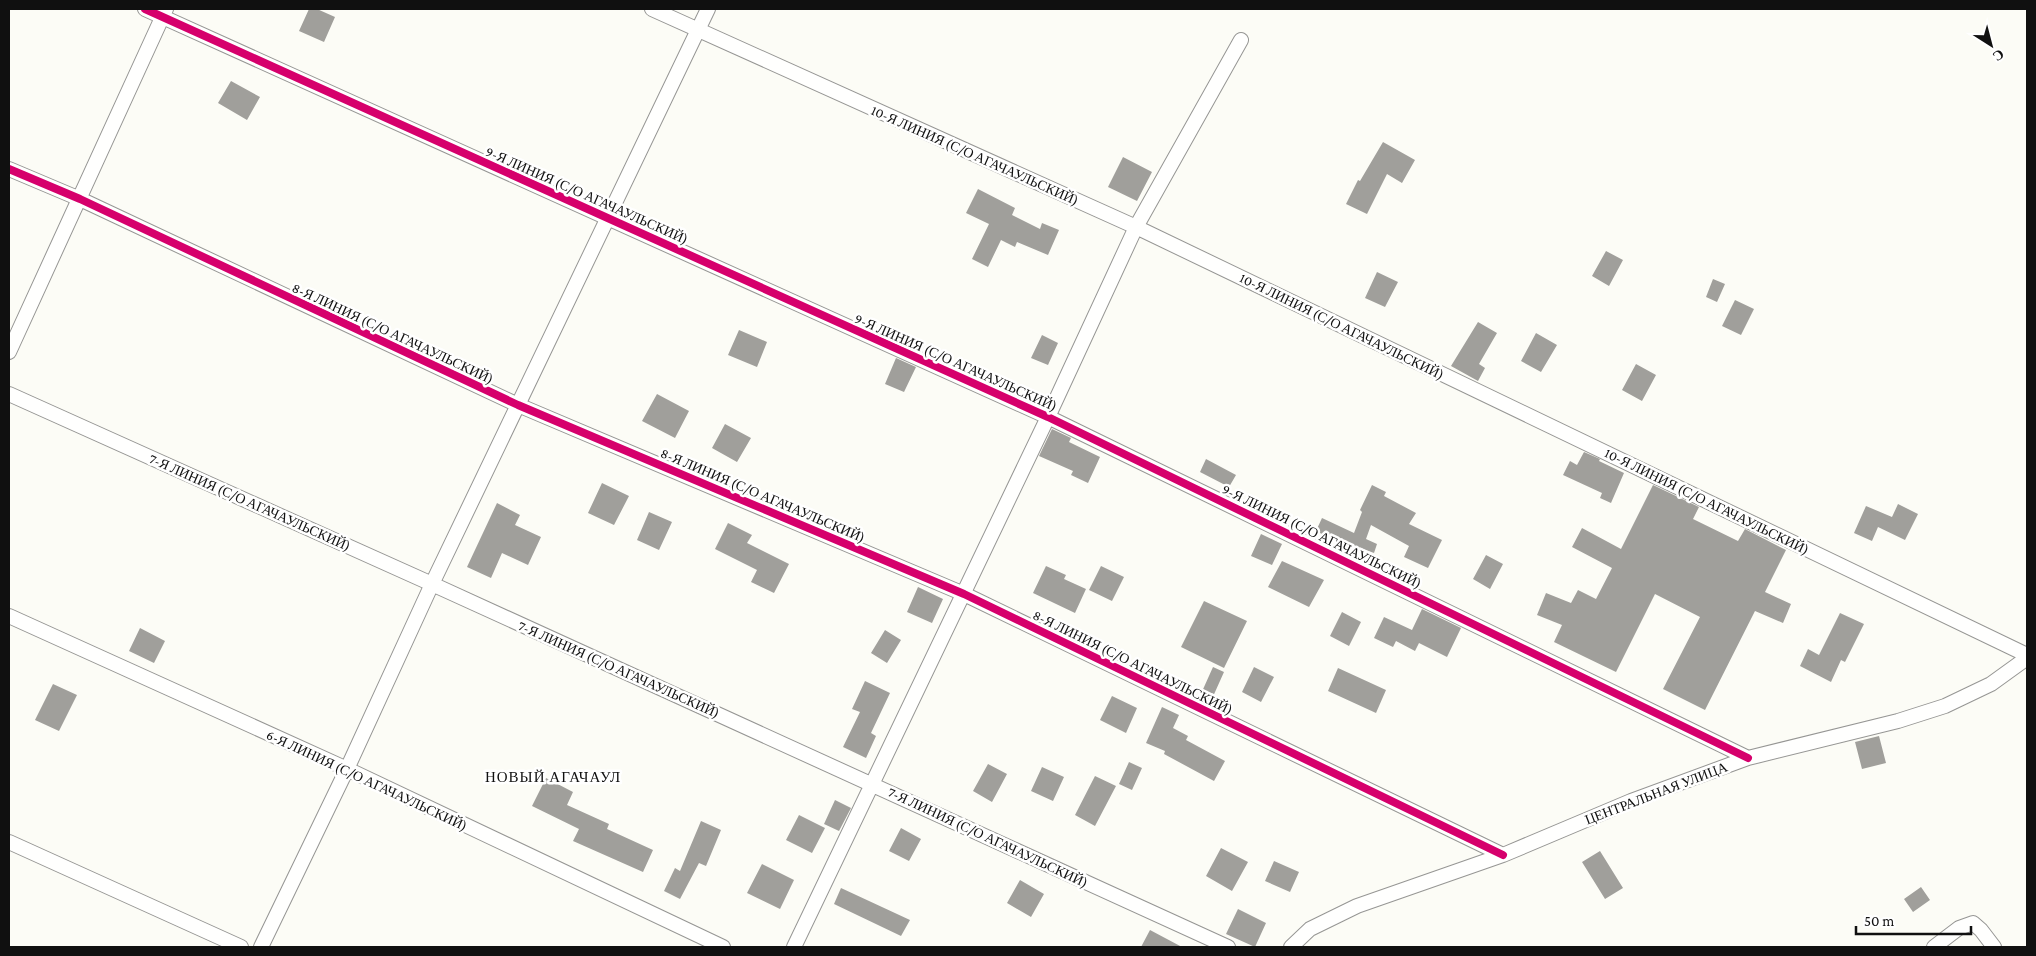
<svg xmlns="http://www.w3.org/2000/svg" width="2036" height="956" font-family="'Crimson Pro',serif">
	<rect width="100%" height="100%" fill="#fcfcf6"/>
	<path fill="#a09f9b" d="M309 9H317L335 17 324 42 299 31Z
		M231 81 260 97 247 120 218 103Z
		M1383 142 1415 160 1402 183 1387 174 1367 214 1346 204 1358 180 1360 181Z
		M1123 157 1152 172 1137 201 1108 187Z
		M978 189 1015 208 1012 215 1040 229 1042 223 1059 230 1048 255 1017 242 1015 247 1001 240 988 267 972 259 989 224 966 213Z
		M1606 251 1623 260 1609 286 1592 276Z
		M1377 272 1398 282 1385 307 1365 298Z
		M1713 279 1725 284 1717 302 1706 297Z
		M1735 300 1754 309 1741 335 1722 326Z
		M1478 322 1497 333 1479 364 1485 368 1478 381 1451 366Z
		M739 330 767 342 757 367 728 355Z
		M1536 333 1557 345 1541 372 1521 361Z
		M1042 335 1058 343 1048 365 1031 358Z
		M896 358 916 367 904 392 885 384Z
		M1636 364 1656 375 1642 401 1622 390Z
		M657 394 689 411 675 438 642 421Z
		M725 424 751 438 737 462 712 448Z
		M1052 429 1071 438 1069 442 1100 457 1088 483 1071 475 1073 471 1039 456Z
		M1584 452 1600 459 1599 461 1624 473 1611 503 1600 498 1602 493 1563 475 1570 461 1577 465Z
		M1206 459 1236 475 1229 487 1200 472Z
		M602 483 629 496 614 525 588 513Z
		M1372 485 1386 492 1384 496 1416 513 1409 524 1442 540 1428 568 1404 557 1409 546 1371 525 1366 539 1377 544 1374 553 1345 542 1344 545 1316 531 1322 518 1354 533 1362 512 1360 510Z
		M1653 485 1699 507 1693 519 1738 541 1745 529 1786 550 1765 592 1791 604 1783 623 1755 611 1705 710 1663 689 1700 617 1655 594 1616 672 1554 642 1562 625 1537 615 1546 593 1571 603 1578 590 1596 599 1612 568 1572 547 1582 528 1621 549Z
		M497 503 520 515 515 525 541 537 528 565 502 553 491 578 467 567Z
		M1898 504 1918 514 1905 540 1878 527 1872 541 1854 533 1866 506 1892 517Z
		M649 512 672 522 659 550 637 540Z
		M728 523 752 535 747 543 789 564 774 593 751 582 757 570 715 549Z
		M1261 534 1282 544 1272 565 1251 556Z
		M1486 555 1503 564 1490 589 1473 579Z
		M1282 561 1324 580 1309 607 1268 587Z
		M1046 566 1066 575 1064 579 1086 589 1075 613 1033 593Z
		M1101 566 1124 577 1112 601 1089 590Z
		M918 587 943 599 932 623 907 612Z
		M1204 601 1247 621 1224 668 1181 647Z
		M1422 609 1461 628 1447 657 1419 643 1415 651 1396 641 1393 647 1374 638 1384 617 1412 630Z
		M1342 612 1361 622 1349 646 1330 636Z
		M1840 613 1864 624 1845 662 1841 660 1831 682 1800 666 1808 649 1819 655Z
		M140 628 165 641 154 663 129 651Z
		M885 630 901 640 887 663 871 653Z
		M1213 667 1224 672 1211 701 1200 696Z
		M1254 667 1274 677 1261 702 1242 692Z
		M1338 668 1386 690 1376 713 1328 691Z
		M865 681 890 693 871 733 876 736 866 758 843 747 860 712 852 709Z
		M53 684 77 695 59 731 35 720Z
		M1112 696 1137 708 1126 733 1100 720Z
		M1162 707 1179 715 1173 728 1188 736 1186 740 1225 761 1214 781 1164 754 1165 751 1146 743Z
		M1879 736 1886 763 1862 769 1855 742Z
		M1129 762 1142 768 1132 790 1119 784Z
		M988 764 1007 774 992 802 973 791Z
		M1042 767 1064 777 1053 801 1031 791Z
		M1095 776 1116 786 1095 826 1075 815Z
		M546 778 573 792 567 805 609 824 607 829 653 850 643 872 573 841 579 829 532 806Z
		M835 800 851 808 839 831 824 824Z
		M799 815 825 828 812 853 786 840Z
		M701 821 721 830 706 866 699 863 680 899 664 891 675 868 680 871Z
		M901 828 921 839 909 861 889 851Z
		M1221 848 1248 862 1232 891 1206 876Z
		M1600 851 1623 888 1605 899 1582 862Z
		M1274 861 1299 872 1290 892 1265 881Z
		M762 864 794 880 780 909 747 893Z
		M1020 880 1044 894 1031 917 1007 903Z
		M1921 887 1930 900 1913 912 1904 899Z
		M841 888 910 920 901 936 834 904Z
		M1238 909 1266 923 1255 947 1226 934Z
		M1150 930 1182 947H1141Z"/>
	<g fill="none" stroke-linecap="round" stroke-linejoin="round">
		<g stroke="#969694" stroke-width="16">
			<path id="street" d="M145 9 1048 417 1748 758
				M652 9 1136 227 2027 655
				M9 169 80 199 518 405 964 594 1503 855
				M9 352 166 9
				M9 394 432 584 1228 947
				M9 616 347 769 723 947
				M9 842 241 947
				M261 947 347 769 432 584 708 9
				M794 947 1048 417 1136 227 1241 40
				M1291 947 1310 929 1357 906 1503 855 1631 801 1748 758 1898 721 1945 706 1991 684 2027 658
				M1934 947 1959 928 1973 923 1981 930 1994 947"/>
		</g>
		<use href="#street" stroke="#fffffe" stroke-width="14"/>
		<g stroke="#fff" stroke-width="11">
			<path id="cycleway" d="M145 9 1048 417 1748 758
				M9 169 80 199 518 405 964 594 1503 855"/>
		</g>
		<use href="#cycleway" stroke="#d6006c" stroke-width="8"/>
	</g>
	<g text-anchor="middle" stroke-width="5" stroke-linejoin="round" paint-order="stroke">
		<g font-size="14" fill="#101010" stroke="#fff">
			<text transform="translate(975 155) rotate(24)" y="5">10-Я ЛИНИЯ (С/О АГАЧАУЛЬСКИЙ)</text>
			<text transform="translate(587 195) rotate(24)" y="5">9-Я ЛИНИЯ (С/О АГАЧАУЛЬСКИЙ)</text>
			<text transform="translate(1342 326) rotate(26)" y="5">10-Я ЛИНИЯ (С/О АГАЧАУЛЬСКИЙ)</text>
			<text transform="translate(393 333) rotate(25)" y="5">8-Я ЛИНИЯ (С/О АГАЧАУЛЬСКИЙ)</text>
			<text transform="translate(956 362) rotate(24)" y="5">9-Я ЛИНИЯ (С/О АГАЧАУЛЬСКИЙ)</text>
			<text transform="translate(763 495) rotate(23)" y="5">8-Я ЛИНИЯ (С/О АГАЧАУЛЬСКИЙ)</text>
			<text transform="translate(1707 501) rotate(26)" y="5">10-Я ЛИНИЯ (С/О АГАЧАУЛЬСКИЙ)</text>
			<text transform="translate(250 502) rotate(24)" y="5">7-Я ЛИНИЯ (С/О АГАЧАУЛЬСКИЙ)</text>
			<text transform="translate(1322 536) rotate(26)" y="5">9-Я ЛИНИЯ (С/О АГАЧАУЛЬСКИЙ)</text>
			<text transform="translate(1133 662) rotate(26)" y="5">8-Я ЛИНИЯ (С/О АГАЧАУЛЬСКИЙ)</text>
			<text transform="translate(619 669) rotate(24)" y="5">7-Я ЛИНИЯ (С/О АГАЧАУЛЬСКИЙ)</text>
			<text transform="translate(367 780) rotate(25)" y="5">6-Я ЛИНИЯ (С/О АГАЧАУЛЬСКИЙ)</text>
			<text transform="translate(1656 793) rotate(-21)" y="5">ЦЕНТРАЛЬНАЯ УЛИЦА</text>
			<text transform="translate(988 837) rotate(25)" y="5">7-Я ЛИНИЯ (С/О АГАЧАУЛЬСКИЙ)</text>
		</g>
		<g font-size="15" letter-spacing="1" fill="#101010" stroke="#fff">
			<text x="553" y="782">НОВЫЙ АГАЧАУЛ</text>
		</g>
	</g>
	<rect width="2036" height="956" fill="none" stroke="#101010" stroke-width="20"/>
	<g transform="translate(1991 45) rotate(144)" stroke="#ffffff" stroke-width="4" paint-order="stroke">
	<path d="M0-4L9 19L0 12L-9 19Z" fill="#101010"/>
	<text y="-8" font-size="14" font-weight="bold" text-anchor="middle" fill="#101010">С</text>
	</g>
	<path d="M1856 926v8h115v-8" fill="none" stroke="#101010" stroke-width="2.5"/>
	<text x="1864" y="926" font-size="15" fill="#101010" stroke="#ffffff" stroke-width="4" paint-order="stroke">50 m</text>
</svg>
